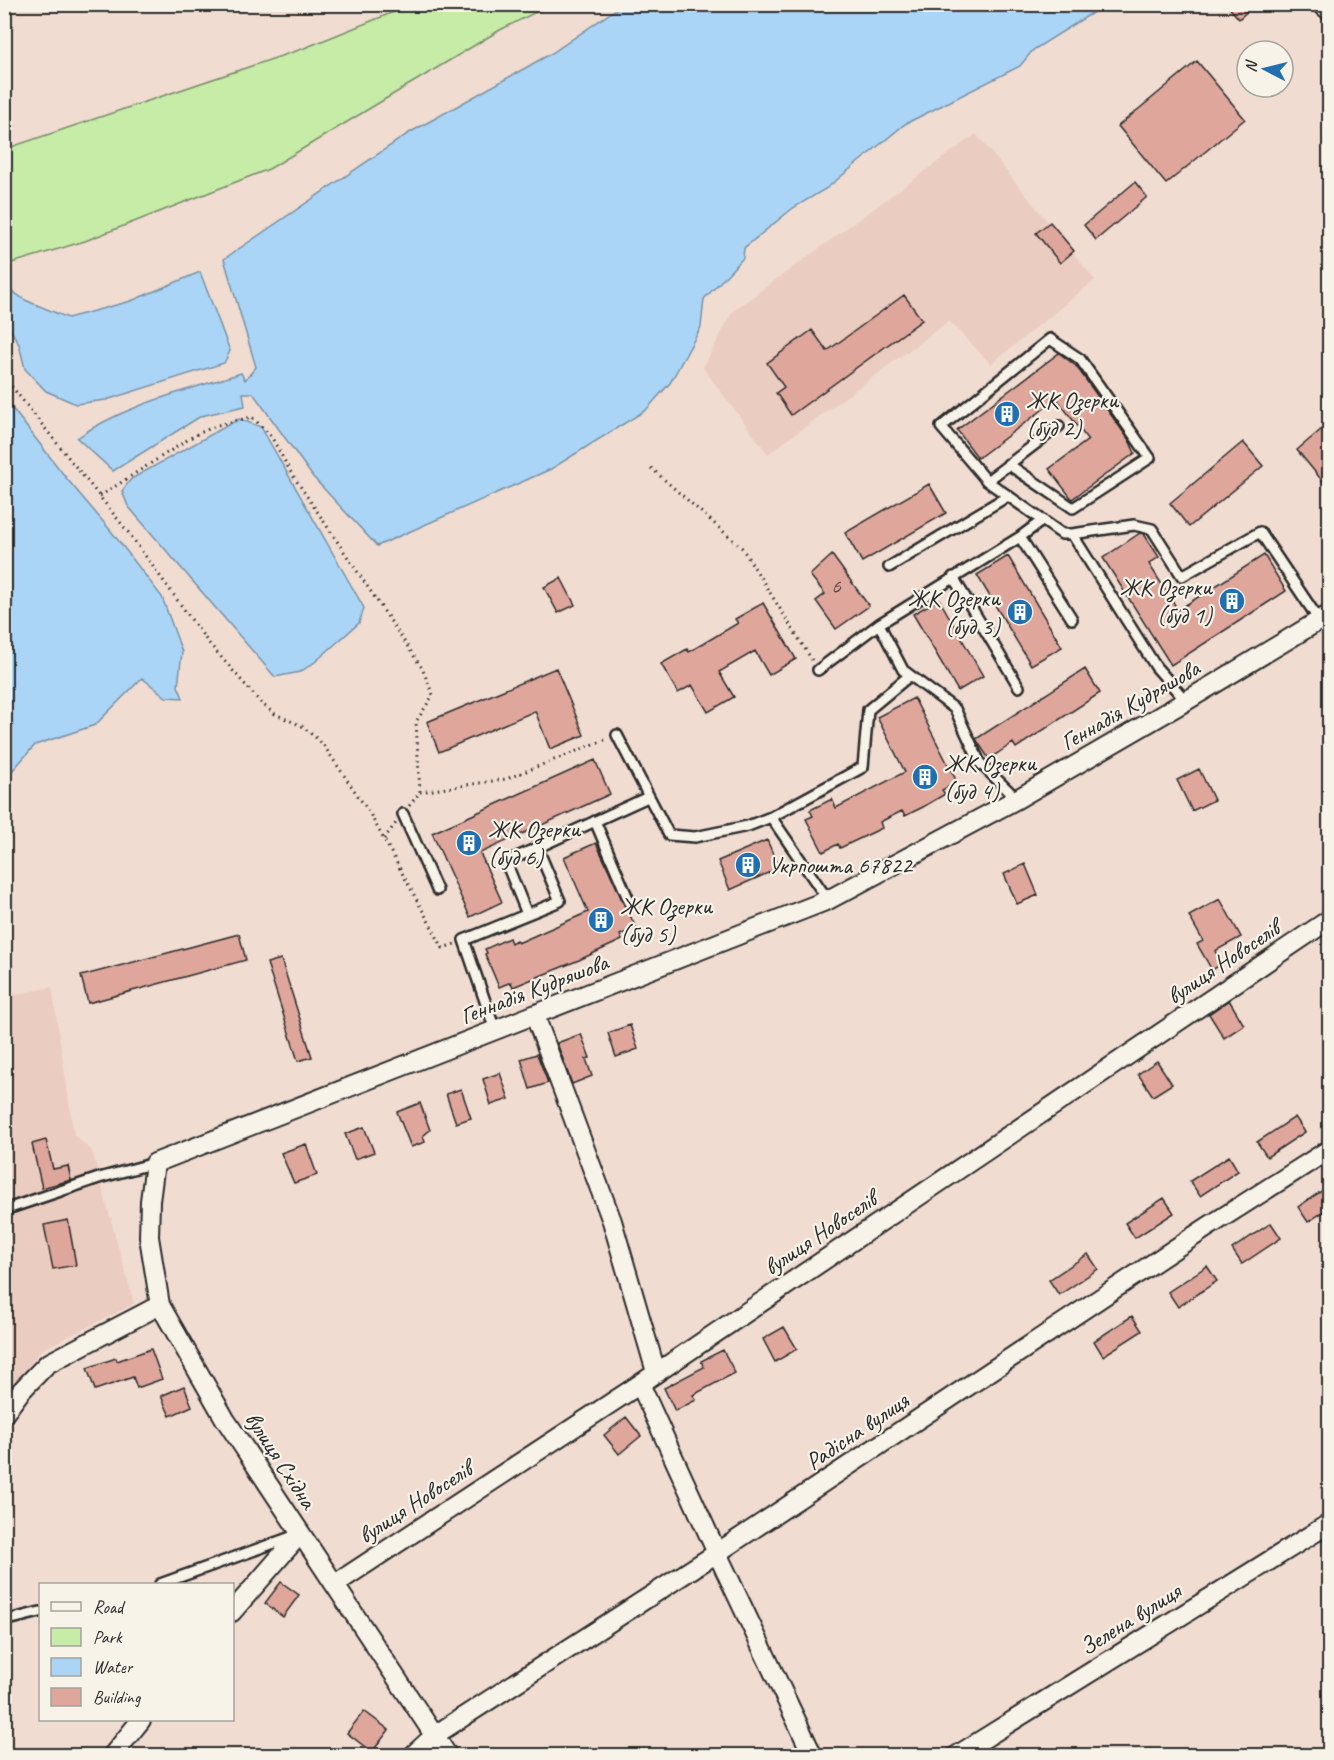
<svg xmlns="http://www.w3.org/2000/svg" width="1334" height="1760" font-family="Caveat,sans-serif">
	<rect width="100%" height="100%" fill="#f0dcd1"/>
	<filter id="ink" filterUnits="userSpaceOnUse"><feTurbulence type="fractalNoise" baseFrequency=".0167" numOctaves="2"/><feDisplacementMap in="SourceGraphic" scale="12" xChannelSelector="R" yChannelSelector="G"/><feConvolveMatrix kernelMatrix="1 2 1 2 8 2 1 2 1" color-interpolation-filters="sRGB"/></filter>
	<g filter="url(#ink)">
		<path fill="#ebccc1" d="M976 134 1095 280 991 364 949 321 768 454 703 368 733 311Z
			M52 987 74 1135 92 1151 134 1304 41 1350 5 1397V997Z"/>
		<path fill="#c6eca7" stroke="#788c69" stroke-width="1.5" d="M411 5H550L500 30 269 169 85 241 12 263 5 260V149L302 49Z"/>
		<path fill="#abd5f6" stroke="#7891a5" stroke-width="1.5" d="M622 5H1105L1033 50 1020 66 905 124 827 188 793 208 744 248 743 258 704 299 701 327 670 383 646 410 551 469 377 546 313 477 253 393H243L245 406 201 416 113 471 77 438C124 405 186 391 241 373L245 380 256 367 224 259 409 133 552 53Z
			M200 272 230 351 224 363 106 400 76 404 46 391 25 369 19 344 5 320V286L25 300 68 318 131 301Z
			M5 399 67 479 111 531 162 597 182 652 178 686 183 698 166 697 142 678 95 725 35 745 5 779Z
			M239 419 261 427 364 608 359 623 315 662 300 672 275 677 128 506 122 491 131 479Z"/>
		<path fill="#dfa69c" stroke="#2b2b2b" stroke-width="1.5" d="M1226 4H1255L1239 19Z
			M1197 61 1245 119 1166 184 1118 126Z
			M1135 182 1147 197 1096 240 1084 225Z
			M1050 222 1074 251 1060 263 1036 233Z
			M904 295 922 320 791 415 776 393 784 387 767 363 812 330 827 351Z
			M1059 353 1076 366 1129 440 1135 453 1072 499 1049 469 1088 440 1057 399 978 458 957 430Z
			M1329 423V489L1297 450Z
			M1243 442 1263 466 1189 527 1170 503Z
			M929 484 946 513 862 562 845 533Z
			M1140 533 1144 534 1159 557 1149 564 1178 610 1264 555 1286 591 1171 665 1103 558Z
			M832 555 869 606 836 629 816 601 825 594 810 575Z
			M1008 556 1062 647 1031 665 977 575Z
			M561 578 575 605 558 613 544 587Z
			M939 599 983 676 958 691 913 614Z
			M763 603 796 659 769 675 755 651 719 672 734 697 708 712 692 685 678 693 661 664 687 649 689 652 738 623 735 619Z
			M556 668 584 735 550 749 535 711 439 752 427 722Z
			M1085 669 1100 693 1016 748 1013 743 989 759 976 739Z
			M914 698 957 782 942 790 945 794 923 807 905 816 902 811 880 822 882 828 840 848 838 844 823 852 806 819 813 816 810 810 832 799 836 808 905 772 877 717Z
			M595 760 610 794 480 853 502 902 470 917 432 833Z
			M1199 769 1214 800 1192 811 1177 780Z
			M767 840 779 868 730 890 718 861Z
			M596 843 636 928 620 935 622 940 579 960 513 987 511 982 499 987 485 954 487 953 485 949 509 938 511 943 516 940 518 943 588 912 564 857Z
			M1025 864 1038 895 1017 904 1004 874Z
			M1220 899 1241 937 1215 951 1222 964 1212 970 1197 944 1203 941 1189 916Z
			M239 934 246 960 88 1003 81 976Z
			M281 959 312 1057 298 1061 267 963Z
			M1229 1000 1244 1025 1224 1038 1209 1014Z
			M630 1025 638 1049 616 1057 608 1033Z
			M581 1034 590 1058 586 1059 592 1076 572 1084 557 1043Z
			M537 1054 548 1083 530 1089 521 1059Z
			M1157 1061 1172 1084 1153 1096 1138 1074Z
			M500 1073 509 1099 491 1105 483 1079Z
			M461 1089 471 1118 456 1123 446 1094Z
			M420 1103 430 1130 423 1136 425 1142 411 1147 397 1112Z
			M1295 1117 1305 1132 1267 1157 1257 1142Z
			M364 1127 374 1152 355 1159 345 1134Z
			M46 1140 53 1169 68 1166 71 1180 42 1188 32 1144Z
			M306 1144 317 1175 294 1183 281 1153Z
			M1229 1156 1238 1171 1200 1196 1190 1181Z
			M1329 1186V1208L1308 1222 1298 1207Z
			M1164 1198 1174 1213 1135 1238 1125 1223Z
			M68 1220 76 1265 53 1269 44 1225Z
			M1271 1223 1281 1238 1242 1264 1232 1249Z
			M1088 1254 1098 1269 1059 1295 1049 1280Z
			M1207 1266 1217 1281 1178 1307 1168 1292Z
			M1132 1316 1142 1331 1103 1356 1094 1341Z
			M784 1327 797 1349 775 1362 763 1339Z
			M151 1349 162 1379 137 1388 133 1377 95 1390 87 1368 116 1358 117 1361Z
			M723 1350 735 1373 693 1395 696 1400 675 1411 664 1388 704 1367 701 1361Z
			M184 1386 192 1406 170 1416 161 1396Z
			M626 1417 641 1436 619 1454 604 1435Z
			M281 1582 299 1595 283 1617 265 1603Z
			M364 1711 389 1730 372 1752 347 1733Z"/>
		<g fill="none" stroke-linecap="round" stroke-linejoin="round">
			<g stroke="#2b2b2b" stroke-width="14">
				<path id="service" d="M1008 464 1073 508 1150 458 1080 359 1050 339 941 427 987 481 1062 534H1072L1156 667 1186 701
					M987 481 1059 426
					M1072 534 1134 525 1152 529 1182 576 1260 532 1319 620
					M1020 537 1072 619
					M889 567 1008 496
					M953 577 1019 687
					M879 624 903 670 955 709 980 763 1017 799
					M818 670 879 624 1020 537 1043 520
					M617 735 669 835 695 837 748 826 771 817 828 900
					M403 814 437 890
					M771 817 863 767 868 710 909 676
					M595 821 630 903
					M527 914 506 862 648 797
					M495 1030 464 940 560 901 537 847
					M4 1210 99 1178 155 1163
					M160 1584 294 1536
					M4 1621 40 1612"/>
			</g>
			<g stroke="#2b2b2b" stroke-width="22">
				<path id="minor" d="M1321 4 1330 11
					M535 1016 612 1221 656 1372
					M640 1384 717 1553 813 1756
					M4 1414 21 1391 47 1364 160 1305
					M335 1584 640 1384 1330 919
					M232 1612 300 1534
					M112 1756 141 1720
					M412 1756 435 1735 717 1553 1206 1228 1330 1149
					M448 1756 225 1419 160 1305 149 1237 150 1201 155 1163 828 900 1017 799 1186 701 1330 614
					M956 1756 1330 1523"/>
			</g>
			<path stroke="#2b2b2b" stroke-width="3" stroke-dasharray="1.5 4.5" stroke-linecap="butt" d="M4 377 128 532 207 641 262 704 275 714 302 726 322 743 369 812 443 948 455 944
				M651 468 742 548 812 660
				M100 496 195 435 218 425 252 417 271 436 290 471 422 668 433 695 416 722 420 792 409 806
				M420 792 506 779 607 739
				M384 839 396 823"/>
			<use href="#service" stroke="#f7f3e8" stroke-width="9"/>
			<use href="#minor" stroke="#f7f3e8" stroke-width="18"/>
		</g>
	</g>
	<defs>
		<g id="building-disc" transform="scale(1.35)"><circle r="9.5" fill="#1f6fb2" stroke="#f7f3e8"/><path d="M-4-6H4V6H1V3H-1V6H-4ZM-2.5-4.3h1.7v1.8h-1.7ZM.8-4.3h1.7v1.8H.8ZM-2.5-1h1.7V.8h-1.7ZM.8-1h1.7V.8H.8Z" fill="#fff"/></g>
	</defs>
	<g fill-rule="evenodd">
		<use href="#building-disc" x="1007" y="414"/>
		<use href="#building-disc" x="1232" y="601"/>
		<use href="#building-disc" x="1020" y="612"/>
		<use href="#building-disc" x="925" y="777"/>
		<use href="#building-disc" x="469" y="843"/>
		<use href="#building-disc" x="748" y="865"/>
		<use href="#building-disc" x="601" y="920"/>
	</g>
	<g text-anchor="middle" stroke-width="4.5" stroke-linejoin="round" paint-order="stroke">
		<g font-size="21" fill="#584a47">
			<text x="836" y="593">6</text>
		</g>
		<g font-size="24" fill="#2b2b2b" stroke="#f7f3e8" text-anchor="start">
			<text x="1026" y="408">ЖК Озерки<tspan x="1026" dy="28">(буд 2)</tspan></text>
			<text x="1212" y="595" text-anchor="end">ЖК Озерки<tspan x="1212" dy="28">(буд 1)</tspan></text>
			<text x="1000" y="606" text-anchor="end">ЖК Озерки<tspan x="1000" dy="28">(буд 3)</tspan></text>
			<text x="944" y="771">ЖК Озерки<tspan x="944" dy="28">(буд 4)</tspan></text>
			<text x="488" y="837">ЖК Озерки<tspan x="488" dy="28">(буд 6)</tspan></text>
			<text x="768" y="873">Укрпошта 67822</text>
			<text x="620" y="914">ЖК Озерки<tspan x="620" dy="28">(буд 5)</tspan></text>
		</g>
		<g font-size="24" fill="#2b2b2b" stroke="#f7f3e8">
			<text transform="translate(1130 705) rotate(-30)" y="8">Геннадія Кудряшова</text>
			<text transform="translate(1223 962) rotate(-34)" y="8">вулиця Новоселів</text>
			<text transform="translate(534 989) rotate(-21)" y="8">Геннадія Кудряшова</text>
			<text transform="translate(820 1233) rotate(-34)" y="8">вулиця Новоселів</text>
			<text transform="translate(857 1431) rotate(-34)" y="8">Радісна вулиця</text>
			<text transform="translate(281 1460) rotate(57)" y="8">вулиця Східна</text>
			<text transform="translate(415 1502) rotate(-33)" y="8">вулиця Новоселів</text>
			<text transform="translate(1130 1619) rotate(-32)" y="8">Зелена вулиця</text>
		</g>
	</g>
	<rect width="1334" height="1760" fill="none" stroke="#f7f3e8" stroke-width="24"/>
	<rect x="12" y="12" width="1310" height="1736" fill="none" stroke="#2b2b2b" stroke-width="2" filter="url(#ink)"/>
	<rect x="39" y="1583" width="195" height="138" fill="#f7f3e8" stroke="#a5a39c" stroke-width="1.5"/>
	<rect x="51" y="1602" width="30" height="9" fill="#f7f3e8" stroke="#a5a39c" stroke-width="1.5"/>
	<text x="93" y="1613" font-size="18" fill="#2b2b2b">Road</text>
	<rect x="51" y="1628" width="30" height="18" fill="#c6eca7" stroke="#a5a39c" stroke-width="1.5"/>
	<text x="93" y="1643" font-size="18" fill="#2b2b2b">Park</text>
	<rect x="51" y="1658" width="30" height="18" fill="#abd5f6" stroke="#a5a39c" stroke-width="1.5"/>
	<text x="93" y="1673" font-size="18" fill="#2b2b2b">Water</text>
	<rect x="51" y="1688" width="30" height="18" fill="#dfa69c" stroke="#a5a39c" stroke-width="1.5"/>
	<text x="93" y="1703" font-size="18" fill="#2b2b2b">Building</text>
	<g transform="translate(1265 69) rotate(277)"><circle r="28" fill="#f7f3e8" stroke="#a5a39c" stroke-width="1.5"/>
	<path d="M0-4.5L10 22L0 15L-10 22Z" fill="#1f6fb2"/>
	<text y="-9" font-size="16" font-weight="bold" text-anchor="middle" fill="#2b2b2b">N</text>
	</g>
</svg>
